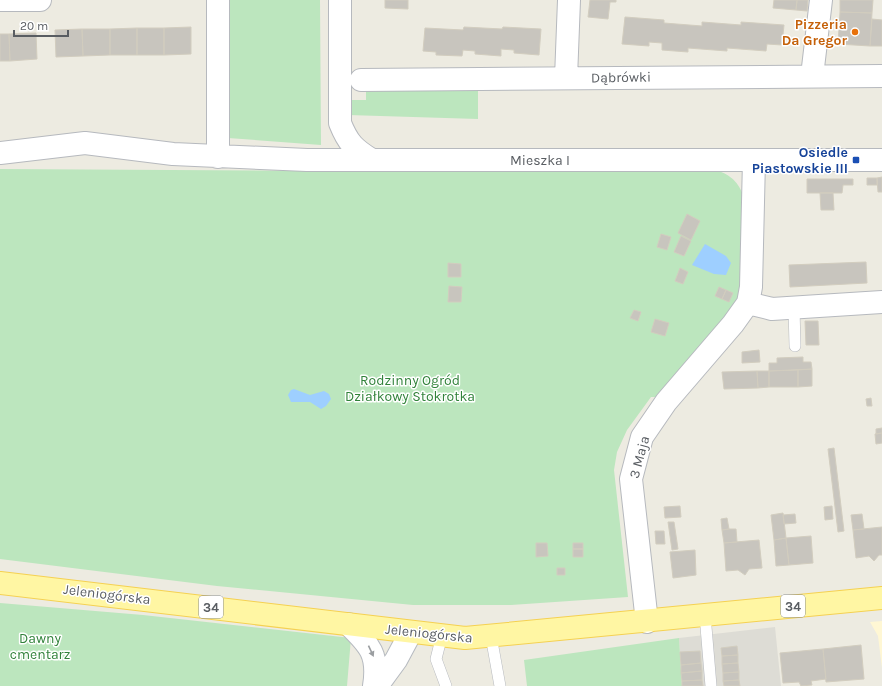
<svg xmlns="http://www.w3.org/2000/svg" width="882" height="686" font-family="Karla,sans-serif">
	<rect width="100%" height="100%" fill="#edebe1"/>
	<path fill="#fff7d4" d="M882 621V668L878 636 870 622Z"/>
	<path fill="#dddcd5" d="M775 627 781 686H682L679 638Z"/>
	<path fill="#bce6be" d="M228 0H320L321 145 228 138Z
		M478 87V119L348 115 347 90 352 89V100H366V89Z
		M0 169 492 172 719 171C734 177 739 184 745 199L742 285 736 303 727 318 657 397H651L627 430 617 452 614 470 628 597 511 605H413L217 586 0 559Z
		M0 603 143 615 351 638 347 686H0Z
		M679 638 682 686H527L524 660Z"/>
	<path fill="#9ecfff" d="M705 244 726 256 731 263 726 275 714 274 692 265Z
		M294 389 310 395 324 391 329 394 331 399 326 406 321 409 310 402H291L288 395 291 390Z"/>
	<path fill="#c8c5be" stroke="#d2cdbf" d="M385 0H408V9L385 8Z
		M590 0H616V2H610L608 19 588 17Z
		M774 0H797L796 10 773 8Z
		M797 0H808L807 11 796 10Z
		M840 0H873L872 13 840 12Z
		M840 12 872 13 870 46 838 44Z
		M625 17 664 20V23L702 26V22L741 25V22L784 25 782 45 767 44 766 51 727 48V51L688 48V52L662 50V43L649 42V46L622 44Z
		M872 19 882 20V46H870Z
		M191 27V54L164 55V28Z
		M464 27 502 29 503 27 541 29 539 55 514 53V50L501 49V56L475 54V51L463 50 462 56 436 55V52L423 51 425 28 463 30Z
		M137 28H164V55H137Z
		M137 28V55H110V29Z
		M82 29 83 56 56 57 55 30Z
		M82 29H110V55L83 56Z
		M36 33 37 59 10 61 9 34Z
		M0 34H9L10 61H0Z
		M882 177V192H878L877 178Z
		M867 178H877V185H867Z
		M807 179H853V185H843L842 193H807Z
		M820 193H833L834 210H821Z
		M687 214 700 221 691 240 678 233Z
		M661 234 671 237 667 250 657 247Z
		M681 236 691 241 684 256 674 252Z
		M866 262 867 283 790 287 789 265Z
		M448 263 461 264V277H448Z
		M680 268 688 272 683 284 675 281Z
		M449 286 462 287 461 302H448Z
		M719 287 726 290 722 299 715 296Z
		M726 290 733 293 729 302 722 299Z
		M634 310 641 312 638 321 630 318Z
		M655 319 669 323 665 336 651 332Z
		M805 321H818L819 345H806Z
		M759 350 760 362 742 363V352Z
		M803 357V362H811L812 369 769 371V363H777V358Z
		M812 369V386L798 387V370Z
		M798 370V387H769V371Z
		M757 371H769V387L758 388Z
		M757 371 758 388 724 389 722 372Z
		M871 398 872 406H867L866 399Z
		M882 428V433L876 434V429Z
		M882 433V443L876 444 875 434Z
		M834 448 844 531 838 532 828 449Z
		M680 506 681 517 665 518 664 507Z
		M832 506 833 519 825 520 824 507Z
		M783 513 786 538 774 540 771 515Z
		M795 514 796 523 784 524 783 515Z
		M862 514 864 529 853 530 851 515Z
		M727 518 729 529 722 530 721 519Z
		M668 522H674L678 549 672 550Z
		M882 527V555H879L874 561 869 556 856 558 853 530Z
		M729 529H736L737 542 724 543 722 530Z
		M655 531H664L665 544H656Z
		M811 536 813 563 789 565 786 538Z
		M786 538 789 565 776 566 774 540Z
		M759 540 762 568 749 569 745 575 738 570 726 571 724 543Z
		M536 543H547L548 556 536 557Z
		M573 543H583V549H573Z
		M573 549H583V557H573Z
		M695 550 696 575 673 578 670 552Z
		M557 568H565V575H557Z
		M861 645 864 679 826 682 823 649Z
		M737 646 738 655 722 656 721 648Z
		M823 649 826 679 811 681 812 685 801 686 799 682 783 683 780 653Z
		M700 651 701 663 681 665 680 652Z
		M738 655V663L722 664V656Z
		M701 663 702 671 681 673V665Z
		M738 663 739 672 723 673 722 664Z
		M702 671V680L682 681 681 673Z
		M739 672V680L723 681V673Z
		M702 680 703 686H682V681Z
		M739 680 740 686H724L723 681Z"/>
	<g fill="none" stroke-linecap="round" stroke-linejoin="round">
		<g stroke="#b6b9be" stroke-width="12">
			<path id="lane" d="M794 308 795 346
				M705 615 711 686
				M442 635 436 659 446 686
				M491 636 500 686"/>
		</g>
		<g stroke="#b6b9be" stroke-width="24">
			<path id="street" d="M0 0H40
				M340 0V123C348 143 354 149 372 160
				M812 76 821 0
				M566 78 569 0
				M361 80 882 76
				M0 153 85 143 173 154 307 160H882
				M218 157V0
				M748 303 772 309 882 302
				M647 622 631 479 642 437 666 402 733 324 748 303 751 287 754 160"/>
		</g>
		<g stroke="#b6bac0" stroke-width="24">
			<path id="secondary" d="M348 624C370 645 379 655 374 686
				M377 686 396 660 411 632"/>
		</g>
		<g stroke="#f5d152" stroke-width="24">
			<path id="primary" d="M0 583 465 638 882 598"/>
		</g>
		<use href="#lane" stroke="#fff" stroke-width="11"/>
		<use href="#street" stroke="#fff" stroke-width="22"/>
		<use href="#secondary" stroke="#fff" stroke-width="22"/>
		<use href="#primary" stroke="#fff6a3" stroke-width="22"/>
	</g>
	<defs><path id="oneway-solid" d="M-6-.8H1V-3.2L6.5 0L1 3.2V.8H-6Z"/></defs>
	<use fill="#9b9ea1" href="#oneway-solid" transform="translate(371 651) rotate(65)"/>
	<circle fill="#e8710a" stroke="#fff" stroke-width="1.5" cx="855" cy="32" r="4"/>
	<rect fill="#1a4fb4" stroke="#fff" stroke-width="1.5" x="852" y="156" width="8" height="8" rx="2"/>
	<g text-anchor="middle" stroke-width="3" stroke-linejoin="round" paint-order="stroke">
		<g fill="#fff" stroke="#8b8e91" stroke-width="1">
			<rect x="781" y="595" width="24" height="22" rx="3"/>
			<rect x="199" y="596" width="24" height="22" rx="3"/>
		</g>
		<g font-size="13" font-weight="bold" fill="#595d62">
			<text x="793" y="611">34</text>
			<text x="211" y="612">34</text>
		</g>
		<g font-size="14" font-weight="bold" fill="#c56008" stroke="#fff" text-anchor="end">
			<text x="847" y="29">Pizzeria<tspan x="847" dy="16">Da Gregor</tspan></text>
		</g>
		<g font-size="14" fill="#595d62" stroke="#fff">
			<text transform="translate(621 77) rotate(-1)" y="5">Dąbrówki</text>
			<text x="540" y="165">Mieszka I</text>
			<text transform="translate(639 457) rotate(-75)" y="5">3 Maja</text>
			<text transform="translate(107 594) rotate(7)" y="5">Jeleniogórska</text>
			<text transform="translate(429 633) rotate(6)" y="5">Jeleniogórska</text>
		</g>
		<g font-size="14" font-weight="bold" fill="#164399" stroke="#fff" text-anchor="end">
			<text x="848" y="157">Osiedle<tspan x="848" dy="16">Piastowskie III</tspan></text>
		</g>
		<g font-size="14" fill="#31823a" stroke="#fff">
			<text x="410" y="385">Rodzinny Ogród<tspan x="410" dy="16">Działkowy Stokrotka</tspan></text>
			<text x="40" y="643">Dawny<tspan x="40" dy="16">cmentarz</tspan></text>
		</g>
	</g>
	<path d="M14 30v6h54v-6" fill="none" stroke="#595d62" stroke-width="2"/>
	<text x="20" y="30" font-size="12" fill="#595d62" stroke="#ffffff" stroke-width="3" paint-order="stroke">20 m</text>
</svg>
